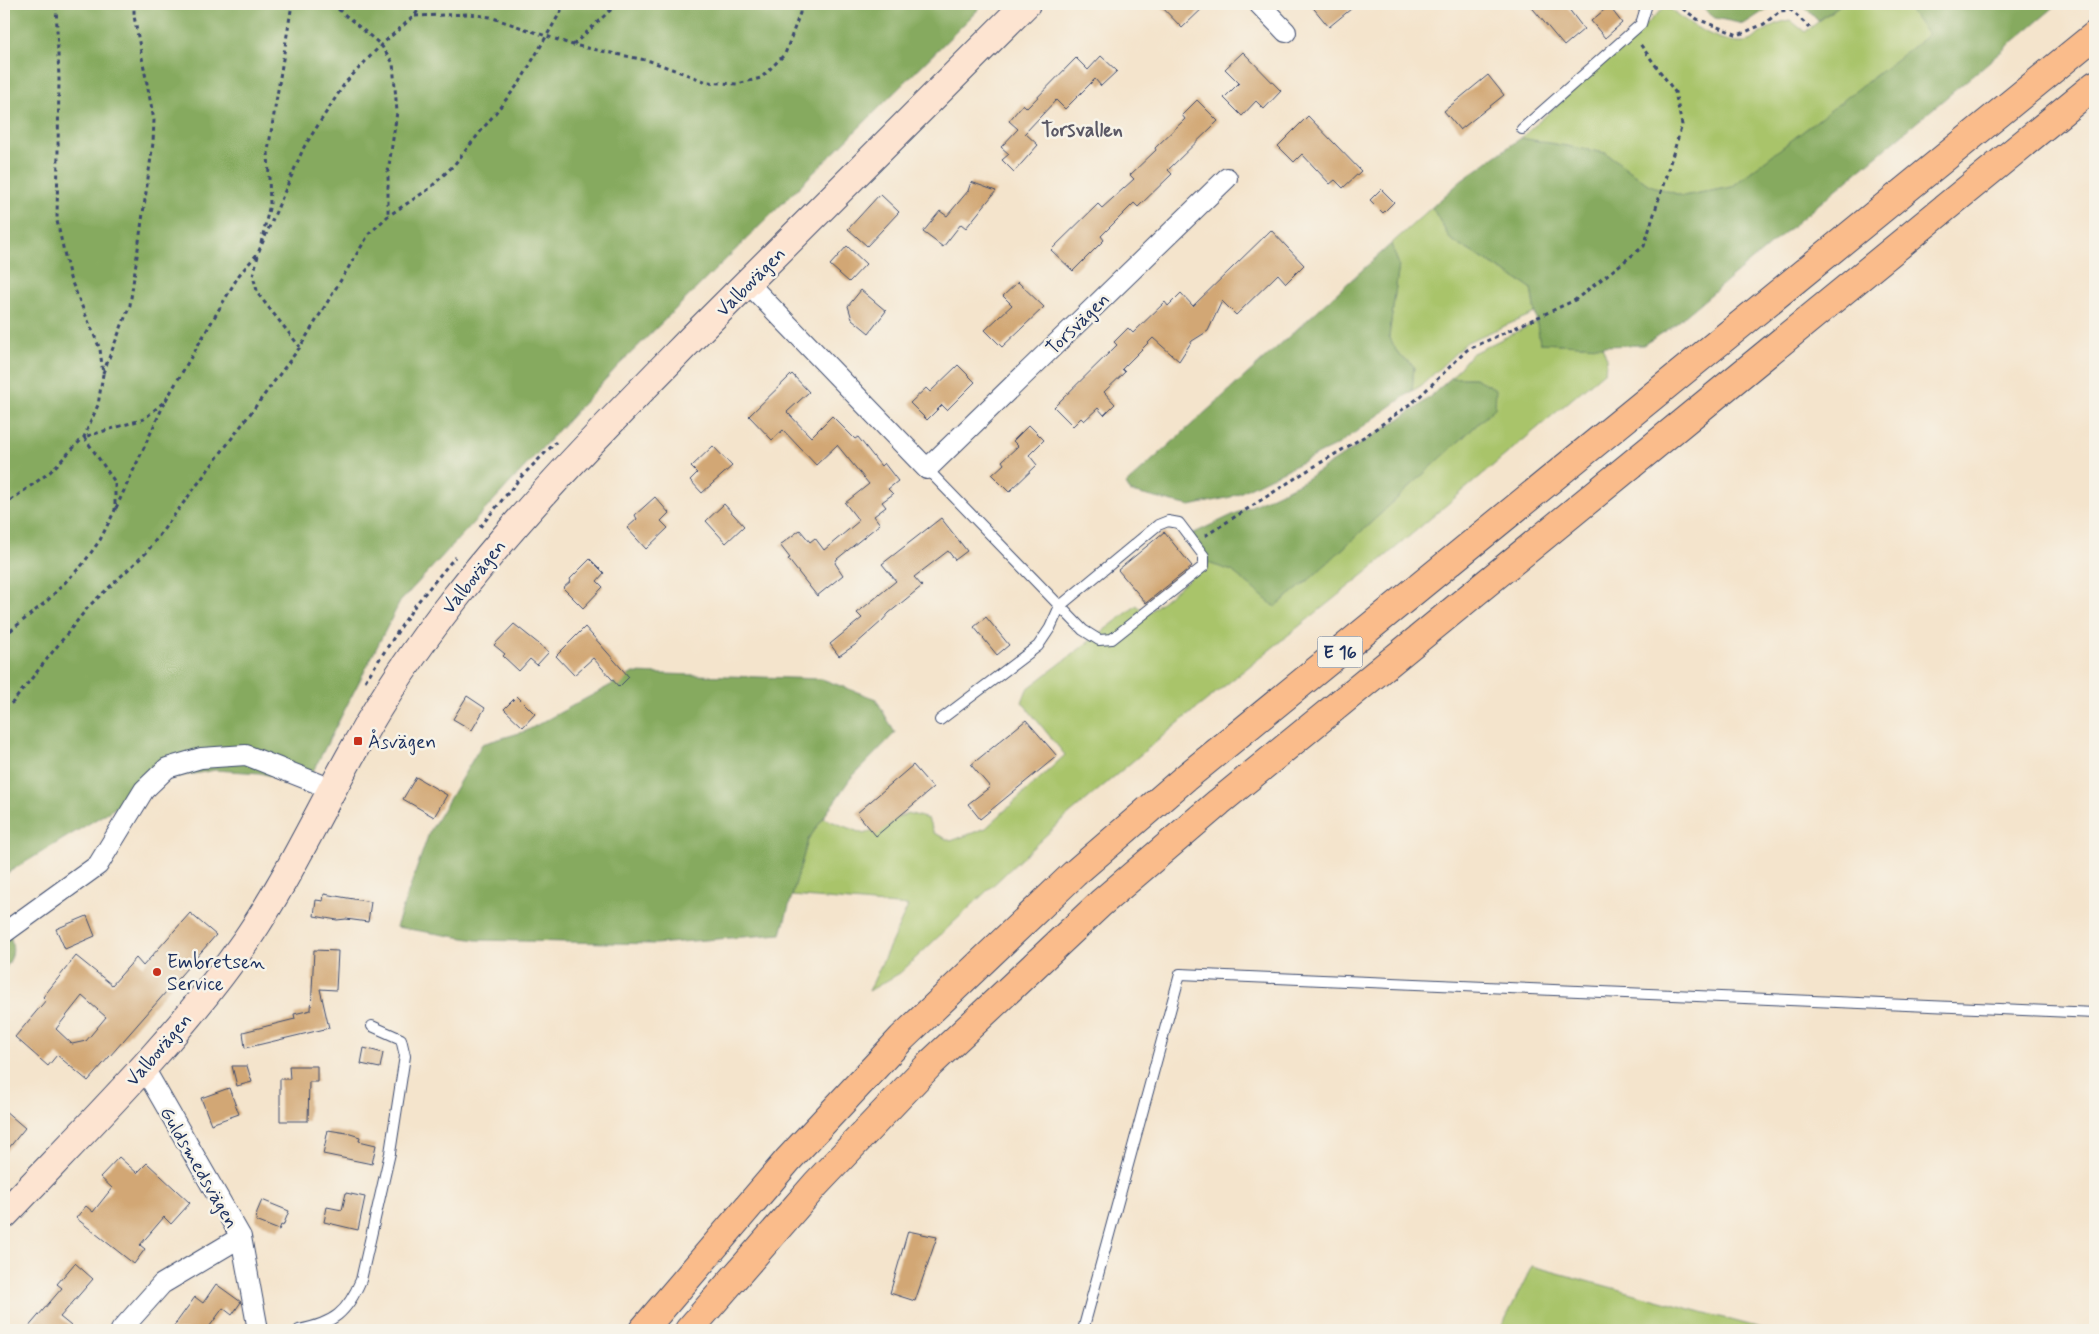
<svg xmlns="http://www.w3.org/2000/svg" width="2099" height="1334" font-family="Mynerve,sans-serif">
	<rect width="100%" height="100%" fill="#f7f3e8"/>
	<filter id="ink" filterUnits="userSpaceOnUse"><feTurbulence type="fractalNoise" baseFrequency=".02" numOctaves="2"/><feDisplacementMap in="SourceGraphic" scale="10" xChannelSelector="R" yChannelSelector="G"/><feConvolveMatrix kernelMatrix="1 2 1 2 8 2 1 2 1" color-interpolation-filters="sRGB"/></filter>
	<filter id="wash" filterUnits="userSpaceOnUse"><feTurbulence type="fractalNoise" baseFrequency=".0096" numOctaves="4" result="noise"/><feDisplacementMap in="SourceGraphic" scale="20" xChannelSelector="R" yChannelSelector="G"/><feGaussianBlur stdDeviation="1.12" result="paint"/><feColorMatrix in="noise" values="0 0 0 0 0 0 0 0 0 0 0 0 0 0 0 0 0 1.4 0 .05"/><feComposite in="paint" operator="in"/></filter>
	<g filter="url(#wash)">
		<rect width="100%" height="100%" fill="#f4e4cc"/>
		<path fill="#a9c46a" stroke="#627a64" d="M1841 4H1905L1929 35 1749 173 1732 187 1683 196 1649 185 1606 153 1521 138 1666 6C1686 22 1723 48 1750 41 1753 40 1757 36 1759 34 1770 27 1778 22 1790 20L1805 32Z
			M1432 207 1450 239 1531 288 1535 313 1467 342 1422 385 1412 391 1414 366 1398 355 1389 336 1399 265 1391 244Z
			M1537 322 1540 343 1602 346 1607 358 1605 371 1367 572 1182 720 1060 822 900 973 869 991 908 906 792 896 808 840 823 818 864 834 908 813 928 819 934 833 951 841 986 828 1065 755 1022 702 1027 689 1137 605 1146 615 1208 563 1232 571 1276 606 1310 579 1495 408 1475 378H1451L1471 354Z
			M1532 1266 1768 1330H1500Z"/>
		<path fill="#86aa5e" stroke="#506c5e" d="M4 4H984L616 368 400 602 306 785 260 773 215 770 161 780 4 875Z
			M1697 4H1783L1770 7 1744 24 1715 18Z
			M1802 4H1841L1818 21Z
			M1905 4H2058L1672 327 1643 345 1602 346 1540 343 1531 288 1450 239 1432 207 1461 181 1521 138 1606 153 1649 185 1683 196 1732 187 1749 173 1928 35Z
			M1391 244 1399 265 1389 336 1398 354 1414 366 1412 391 1339 444 1231 497 1190 506 1131 492 1126 484Z
			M1451 378H1475L1496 389 1495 408 1310 579 1275 607 1232 571 1208 563 1192 534 1300 483 1418 407Z
			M633 673 822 679 876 699 895 733 850 779 808 840 781 934 655 944 476 940 396 927 429 833 482 744 526 731Z
			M9 933C15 948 14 957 4 970V938Z"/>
		<g id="blocks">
			<path fill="#d2a775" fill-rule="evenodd" d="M1159 4H1207L1182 28Z
				M1310 4H1357L1329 27Z
				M1529 4H1565L1584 29 1564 46Z
				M1609 6 1622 23 1605 38 1591 21Z
				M1243 52 1281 91 1264 109 1256 101 1242 116 1224 98 1239 83 1225 69Z
				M1101 56 1117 71 1101 86 1095 79 1065 109 1056 100 1025 133 1038 145 1014 172 1002 160 1009 154 1001 147 1018 129 1009 121 1023 104 1027 108 1076 58 1088 70Z
				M1488 75 1504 95 1460 130 1444 111Z
				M1197 100 1218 121 1168 170 1172 174 1138 207 1134 203 1101 236 1104 240 1073 271 1051 250 1098 204 1102 208 1134 179 1130 175 1156 150 1155 148 1185 119 1182 115Z
				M1308 116 1361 171 1343 188 1335 180 1330 184 1302 154 1294 162 1278 146Z
				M971 182 996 191 966 228 961 224 943 247 923 232 940 211 947 216 968 191Z
				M1381 189 1394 202 1383 213 1370 200Z
				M880 194 899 212 867 246 848 229Z
				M1271 230 1304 265 1286 283 1278 274 1236 315 1222 301 1208 331 1192 341 1179 361 1153 338 1122 369 1125 372 1104 392 1115 404 1104 415 1098 408 1084 421 1081 418 1073 426 1054 407 1117 345 1114 342 1128 328 1133 333 1165 302 1168 306 1181 293 1193 306Z
				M847 246 866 264 849 282 830 265Z
				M1018 282 1044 307 1002 347 985 330 1012 305 1003 296Z
				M861 290 886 311 869 333 852 319 848 306Z
				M958 365 975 382 947 410 942 405 927 420 910 403 926 388 930 392Z
				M792 374 809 392 787 412 811 437 832 416 855 439 858 437 881 466 884 463 898 481 888 489 893 494 882 502 886 507 874 516 880 524 837 559 835 563 843 575 817 596 788 559 790 558 780 545 800 530 810 542 815 538 824 550 859 521 845 503 869 484 837 445 816 465 783 430 772 440 749 416Z
				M1029 425 1044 440 1029 455 1037 465 1009 492 992 475 1004 464 1002 461 1018 446 1013 441Z
				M713 446 732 466 702 493 690 480 697 473 691 467Z
				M655 497 669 513 661 521 668 528 646 549 627 528 637 519 635 515Z
				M724 504 744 526 726 543 706 521Z
				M941 518 967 551 955 560 948 551 914 577 922 586 889 613 882 621 855 645 839 656 830 644 862 618 857 613 896 581 882 564Z
				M1164 532 1192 566 1146 603 1118 570Z
				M590 559 604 573 597 581 603 587 583 608 563 588 571 581 570 579Z
				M986 617 1009 645 997 655 974 627Z
				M514 624 549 652 537 665 530 659 519 671 503 656 505 654 494 645Z
				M585 627 629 677 619 687 593 658 574 675 556 656Z
				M467 696 485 708 472 730 453 719Z
				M517 696 535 714 523 727 504 709Z
				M1026 720 1057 756 980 819 968 804 990 787 971 765Z
				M913 765 933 788 876 836 857 813Z
				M416 777 447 795 434 817 403 799Z
				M324 894 371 902 368 922 346 919 337 920 314 916 316 900 323 901Z
				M190 913 216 935 88 1081 57 1055 48 1066 15 1037 46 1000 43 997 76 956 112 985 136 958 143 966ZM82 996 106 1017 86 1041 72 1044 56 1029Z
				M87 916 95 936 65 949 56 929Z
				M314 950 338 951 336 990 320 989 329 1028 245 1048 243 1032 295 1019 294 1014 311 1010Z
				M364 1048 383 1053 380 1068 361 1064Z
				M232 1066H247L252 1082 237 1086Z
				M289 1066H317V1082H309L308 1121H280V1079H290Z
				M229 1088 239 1114 211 1124 201 1098Z
				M4 1110 25 1128 4 1154Z
				M328 1130 347 1133 360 1137 359 1141 376 1145 372 1164 323 1154Z
				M119 1157 137 1173 147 1163 190 1203 171 1224 164 1217 140 1245 145 1249 134 1264 76 1218 86 1206 93 1212 112 1188 100 1177Z
				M346 1193 365 1197 358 1230 324 1222 327 1207 342 1210Z
				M262 1200 289 1211 283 1226 281 1225 279 1230 256 1221 257 1212Z
				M908 1231 937 1237 915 1301 890 1293Z
				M75 1263 93 1279 60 1317 76 1330H26L62 1288 57 1284Z
				M216 1284 241 1302 232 1315 223 1308 207 1330H171L195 1297 203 1303Z"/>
		</g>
	</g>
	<g filter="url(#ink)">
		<use href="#blocks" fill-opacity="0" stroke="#3c4a6e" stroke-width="1"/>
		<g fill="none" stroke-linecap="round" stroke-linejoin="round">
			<g stroke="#3c4a6e" stroke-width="12">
				<path id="lane" d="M1522 129 1641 24 1647 4
					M927 469 1083 630 1099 640 1112 639 1204 566V556L1179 523 1168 521 1158 525 1060 606 1050 628 1038 646 940 720
					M299 1330C334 1323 347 1313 361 1280L390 1153 405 1056 401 1039 372 1026
					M1083 1330 1180 974 2095 1013"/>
			</g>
			<g stroke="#3c4a6e" stroke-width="22">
				<path id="street" d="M1259 4 1286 32
					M748 283 927 469 1227 178
					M4 933 98 865 144 790 167 768 201 758 246 755 332 789
					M241 1237 258 1330
					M121 1330 162 1284 241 1237 144 1068"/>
			</g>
			<g stroke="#3c4a6e" stroke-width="30">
				<path id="secondary" d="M4 1215C88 1126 177 1040 247 939 289 877 320 809 357 744 386 692 419 644 455 598 529 503 614 418 698 332 807 223 917 114 1026 4"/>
			</g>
			<g stroke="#3c4a6e" stroke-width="30">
				<path id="highway" d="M643 1330 788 1160 902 1038 1074 874 1184 779 2095 35
					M689 1330 816 1184 931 1063 1101 903 1219 802 1339 704 2095 85"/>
			</g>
			<path stroke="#3c4a6e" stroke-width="3" stroke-dasharray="4 4" stroke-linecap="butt" d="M332 4 381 45 393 63 397 112 388 172V216
				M1676 4 1697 19 1738 35 1764 24 1780 11 1791 10 1810 28
				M415 16 470 14 490 17 573 45 650 61 707 82 737 84 761 78 785 54 800 13 801 4
				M573 45 617 4
				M261 243 270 204 268 151 292 4
				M258 256 253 276 258 294 300 347
				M103 373 130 305 153 143 154 120 134 16V4
				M4 505 50 472 84 437 98 405 103 374 100 349 70 278 57 221 59 79 56 4
				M116 508 165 402
				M480 527 521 477 556 442
				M1205 536 1305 472 1367 435 1417 399 1467 350 1575 300 1644 246 1682 125 1675 92 1640 44
				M4 636 48 600 83 564 100 540 115 510V482L84 437 144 419 166 400 239 275 258 253 304 147 345 83 381 45 414 16 423 4
				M365 681 416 604 455 557
				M4 708 13 702 89 606 146 553 300 347 369 234 388 216 429 189 454 165 520 82 565 4"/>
			<use href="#lane" stroke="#fff" stroke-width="10"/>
			<use href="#street" stroke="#fff" stroke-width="20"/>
			<use href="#secondary" stroke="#fde4d1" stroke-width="28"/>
			<use href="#highway" stroke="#fabc8b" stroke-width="28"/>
		</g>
	</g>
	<g fill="#c8321e" stroke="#f7f3e8" stroke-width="2">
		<rect x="353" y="736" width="10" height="10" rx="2.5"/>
		<circle cx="157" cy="972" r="5"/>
	</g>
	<g text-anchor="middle" stroke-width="5" stroke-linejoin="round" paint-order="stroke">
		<rect fill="#f7f3e8" stroke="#5d6a87" stroke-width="1" x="1317.5" y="636.5" width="45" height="31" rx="4"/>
		<g font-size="18" font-weight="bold" fill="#1b2f5e">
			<text x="1340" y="658">E 16</text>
		</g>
		<g font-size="19" fill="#1b2f5e" stroke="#f7f3e8">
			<text transform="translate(750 281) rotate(-45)" y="7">Valbovägen</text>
			<text transform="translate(1077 323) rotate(-44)" y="7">Torsvägen</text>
			<text transform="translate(473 576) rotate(-51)" y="7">Valbovägen</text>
			<text transform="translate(158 1049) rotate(-49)" y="7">Valbovägen</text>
			<text transform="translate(200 1167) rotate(60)" y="7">Guldsmedsvägen</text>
		</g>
		<g font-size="19" fill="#1b2f5e" stroke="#f7f3e8" text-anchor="start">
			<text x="368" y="748">Åsvägen</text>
			<text x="167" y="968">Embretsen<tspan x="167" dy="22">Service</tspan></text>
		</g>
		<g font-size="20" font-weight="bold" fill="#5b5966" stroke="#f7f3e8">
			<text x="1082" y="136">Torsvallen</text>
		</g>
	</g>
	<rect width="2099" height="1334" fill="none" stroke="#f7f3e8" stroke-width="20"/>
</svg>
